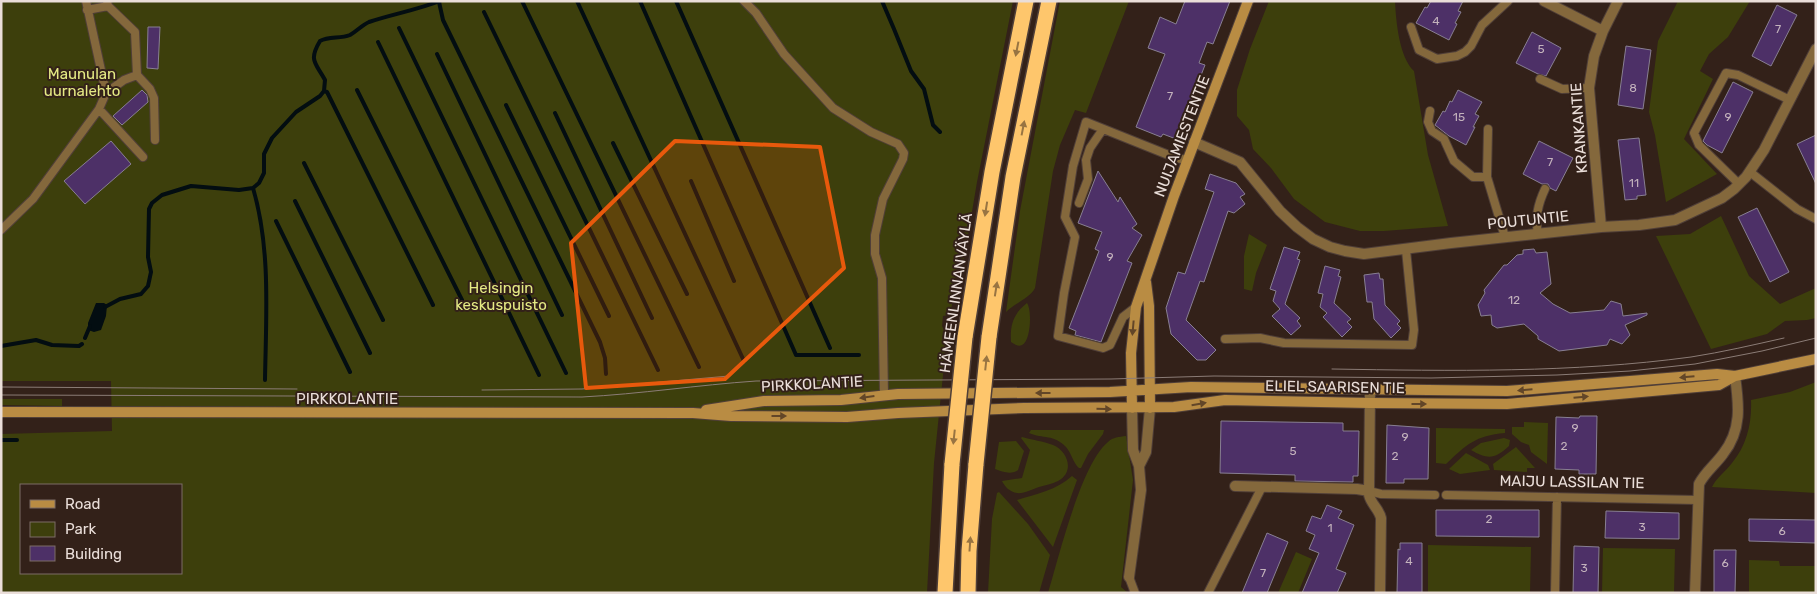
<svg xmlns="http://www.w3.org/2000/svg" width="1817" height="594" font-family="Rubik,sans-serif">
	<rect width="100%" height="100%" fill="#332119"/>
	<path fill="#3d3f0c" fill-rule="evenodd" d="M1 1H1013L977 182 962 271 949 315 943 316 942 326 947 336 934 463 927 593H1V434L112 431 111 381H1ZM21 485H181V573H21Z
		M1060 1H1129L1086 113 1075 110 1060 145 1053 171 1035 288C1030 298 1015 303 1006 312L1020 211Z
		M1269 1H1395C1396 21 1399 57 1414 71L1428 155 1448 226 1384 231H1360L1325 222 1294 199 1271 168 1253 149 1249 130 1237 116V90L1250 49Z
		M1678 1H1750L1728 37 1709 54 1700 71 1713 79 1684 139 1717 174 1666 202 1655 135 1649 112 1658 41Z
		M1721 216 1749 276 1780 304 1816 288V318L1807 320 1785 321 1767 334 1711 349 1656 236 1690 234Z
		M1249 234 1267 245 1256 273 1252 291 1244 289V256Z
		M1027 303C1032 310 1031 341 1022 345 1018 347 1014 344 1011 342 1010 325 1013 314 1027 303Z
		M1816 382V493L1712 487C1717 477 1725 472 1732 463 1747 445 1752 423 1751 400L1790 392Z
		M1 399H62V406L1 405Z
		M1524 422 1548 423 1547 464 1531 452 1529 445 1521 442 1512 434V427H1524Z
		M1436 428 1505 429V433C1475 436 1467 444 1446 464L1436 463Z
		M1031 430H1104L1103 434 1088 454 1081 468H1079C1073 463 1072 454 1066 447 1054 434 1043 439 1029 433Z
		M1126 436 1133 480 1121 587 1128 593H1048C1059 557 1081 464 1108 442 1113 437 1119 437 1126 436Z
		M1022 437C1032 440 1043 441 1053 445 1068 451 1075 472 1058 481 1052 484 1045 485 1039 487 1033 489 1023 494 1017 493 1010 492 1005 487 1002 481L1022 478 1030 450 1021 438Z
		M1504 438 1510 440 1509 446C1495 459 1488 460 1471 450L1481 443Z
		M1016 441 1024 451 1018 470C1012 475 1002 472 995 469L999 442Z
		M1516 447 1535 468H1527V472L1494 470 1493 464Z
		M1466 453 1488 465 1490 470 1460 474 1449 469Z
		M1072 476 1077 480 1053 547 1017 500C1036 494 1057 490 1072 476Z
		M999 492 1028 524 1050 555 1039 593H988L992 519 997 493Z
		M1428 545 1531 547 1530 593H1428Z
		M1603 548 1675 549 1674 593H1602Z
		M1296 552 1312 559 1298 593H1278Z
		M1749 560 1779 561 1780 566H1816V593H1749Z"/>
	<path fill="#030d11" d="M96 303H104L107 305 106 316 101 330 94 332 88 330V323Z"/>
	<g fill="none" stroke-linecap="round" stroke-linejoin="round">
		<path stroke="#030d11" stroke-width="4" d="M522 1 699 367
			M577 1 744 361
			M640 1 796 355H859
			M676 1 830 348
			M882 1 894 29 911 71 924 89 933 125 940 132
			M439 2 443 20 600 342 605 358 606 374
			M484 12 658 370
			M399 28 566 373
			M378 42 539 375
			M437 54 562 315
			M357 90 462 300
			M324 91 327 92 433 305
			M506 105 609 316
			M555 113 652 318
			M613 143 687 294
			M304 163 383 320
			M691 181 734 281
			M253 188C271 249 266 316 265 380
			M295 201 370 353
			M276 221 350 372
			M105 307 120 299 141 294 148 286 151 272 148 257 149 209 152 203 162 195 191 186 239 190 253 188 259 183 264 173V154L272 138 296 112 320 96 324 91 325 80C316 63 308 61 320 41 329 36 340 39 350 35 357 31 362 25 369 22 393 14 417 10 440 1
			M85 338 90 326
			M1 346 36 340 52 345 79 346 82 344
			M1 440H17"/>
	</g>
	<path fill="#4d3067" stroke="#887f92" d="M1185 1H1230L1213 44 1207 42 1199 63 1205 65 1176 139 1163 134 1161 137 1136 127 1165 54 1148 48 1160 17 1176 24Z
		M1431 1H1463L1458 11 1461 12 1455 23 1457 24 1449 40 1416 23 1425 7 1427 8Z
		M1777 5 1797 15 1771 66 1752 56Z
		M148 27H160L158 69 147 68Z
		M1532 32 1561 48 1546 76 1538 74 1516 63Z
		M1626 46 1651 50 1643 109 1618 105Z
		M1733 82 1753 92 1722 153 1707 145 1703 141Z
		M142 90 147 95 148 102 122 125 113 116Z
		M1458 90 1482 102 1475 114 1479 116 1473 127H1475L1466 145 1449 136 1435 125 1443 111 1445 112 1450 101 1452 102Z
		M1816 135V184L1797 144Z
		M1639 138 1646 195 1637 196V199L1625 200 1618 140Z
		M111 141 131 164 85 204 64 181Z
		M1539 141 1573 158 1556 191 1550 188 1548 184H1542L1523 174Z
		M1098 171 1118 202 1120 197 1137 224 1132 228 1142 235 1127 261 1132 263 1101 342 1075 335 1076 331 1069 328 1099 251 1095 249 1102 232 1078 223Z
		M1210 174 1236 183 1245 194 1240 197 1245 204 1234 213 1228 211 1204 282 1200 281 1186 320 1216 350 1206 360H1197L1171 334 1166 308 1178 272 1185 274 1214 192 1205 189Z
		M1757 208 1789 272 1770 282 1738 217Z
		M1284 247 1300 252 1297 259 1300 260 1285 304 1300 318 1297 321 1301 326 1291 335 1272 316 1280 309 1273 301 1276 291 1270 289Z
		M1534 249 1536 253 1547 252 1551 284 1540 293 1553 304 1570 313 1604 310 1611 301 1621 304 1623 316 1647 313V315L1625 325 1630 335 1622 344 1610 339 1607 345 1559 351 1538 339V336L1524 324 1497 328 1492 325 1491 315 1481 316 1478 305 1485 293 1484 290 1504 265H1507L1517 255 1523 254V250Z
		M1325 266 1340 270 1338 276 1341 277 1334 303 1351 319 1347 322 1352 327 1342 337 1323 317 1327 313 1320 307 1323 294 1318 293Z
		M1379 273 1380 279H1383L1385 305 1400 321 1397 324 1401 328 1391 338 1374 319 1372 302H1367L1364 275Z
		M1580 416H1597L1596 474H1579V470L1555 469 1556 417 1579 418Z
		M1221 421 1343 423V431H1359L1358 476H1353V482L1295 481V475L1220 473Z
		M1387 425 1429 428 1428 479H1404V483H1386Z
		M1327 505 1342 511 1338 518 1354 525 1336 569 1346 573 1337 593H1302L1319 553 1309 549 1315 535 1306 531 1312 516 1321 519Z
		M1436 510H1539V537L1436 536Z
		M1606 511 1679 513V539L1605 538Z
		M1749 519 1816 520V543L1749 541Z
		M1267 533 1288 542 1267 593H1242Z
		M1400 543H1422V593H1397L1398 549 1400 550Z
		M1574 546 1599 547 1598 593H1573Z
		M1714 550H1736L1735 593H1714Z"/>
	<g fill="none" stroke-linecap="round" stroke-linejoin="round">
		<g stroke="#503f38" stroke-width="10">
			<path id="lane" d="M86 1 106 93
				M744 1 756 13 784 54 833 108 871 132 898 144 904 153 903 159 883 199 875 235V254L882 278 884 395
				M87 10 108 6
				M1411 27 1419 50 1437 59 1457 56 1465 52 1471 46 1482 25 1508 1
				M137 75 150 89 154 98 155 140
				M1540 79 1562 89 1589 88
				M99 109 143 157
				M1430 111 1428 122 1432 131 1444 139 1454 161 1473 177H1487L1505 237
				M1750 172 1797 209 1816 219
				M1487 177 1488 129
				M1739 184 1699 145 1694 133 1726 73 1738 75 1790 100
				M1079 203 1088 179 1086 160 1090 148 1103 129
				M1 230 33 199 99 109 106 93 124 80 137 75 135 32 108 6 107 1
				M1538 234C1535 217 1538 204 1545 189
				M1136 307 1123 317 1110 345 1103 348 1058 336 1064 293 1075 237 1065 217 1073 166 1086 122 1176 158 1188 160
				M1225 339 1260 338 1284 343 1412 345 1414 330 1406 250
				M1369 491 1381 494 1435 495
				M1446 495 1697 500
				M1129 577 1135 593
				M1208 593 1262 487
				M1555 593 1557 497"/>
		</g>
		<g stroke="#503f38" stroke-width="12">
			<path id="street" d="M1544 1 1603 31
				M1194 142 1240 162 1280 211 1297 227 1313 239 1330 247 1345 251 1364 254 1451 243 1601 227 1639 225 1675 220 1722 198 1734 189 1746 177 1764 150 1816 49
				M1601 227 1589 88 1594 56 1603 31 1618 1
				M1370 391 1369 495C1371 504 1379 509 1381 518L1380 593
				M1139 466 1146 452 1150 408
				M1235 486 1357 489 1369 491
				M1129 577 1141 490 1139 466 1133 450 1132 408
				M1695 593 1699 484C1705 472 1715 465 1723 454 1742 430 1739 405 1735 376"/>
		</g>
		<g stroke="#503f38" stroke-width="12">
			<path id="secondary" d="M1146 282 1149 306 1150 408
				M1132 408 1131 353 1136 307 1174 196 1248 1
				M706 410 764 401 841 400 898 394 1110 392 1191 387 1507 391 1717 374 1735 376
				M1 412 693 413 731 416 847 417 898 413 1024 408 1174 407 1225 400 1370 403 1507 404 1719 385 1735 376 1816 359"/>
		</g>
		<g stroke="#503f38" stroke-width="18">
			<path id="highway" d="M965 337 992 172 1026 1
				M989 337 1013 177 1049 1
				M945 593 952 464
				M968 593 969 551 976 464"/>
		</g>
		<use href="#lane" stroke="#84683c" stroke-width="8"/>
		<use href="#street" stroke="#84683c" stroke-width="10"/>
		<use href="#secondary" stroke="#b98c43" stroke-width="10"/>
		<use href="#highway" stroke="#fec66c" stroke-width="15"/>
		<path stroke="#8b7c76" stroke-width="1" d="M1332 369C1451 371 1573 373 1691 357 1723 352 1753 345 1784 338
			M1 387 297 389
			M482 390 582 389 729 376
			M1 395 582 397C640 394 698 385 756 381L1111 379 1214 376 1431 378 1557 375 1630 371 1695 364 1762 351 1816 338"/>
		<g stroke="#503f38" stroke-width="18" stroke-linecap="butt">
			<path id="highway-bridge" d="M952 464 965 337
				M976 464 989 337"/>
		</g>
		<use href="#highway-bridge" stroke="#fec66c" stroke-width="15"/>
	</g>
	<defs><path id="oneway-solid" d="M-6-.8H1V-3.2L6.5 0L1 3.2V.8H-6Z" transform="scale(1.25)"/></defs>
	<g fill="#987442">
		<use href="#oneway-solid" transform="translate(1017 49) rotate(101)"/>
		<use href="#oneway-solid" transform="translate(1023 128) rotate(-79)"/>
		<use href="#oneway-solid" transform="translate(986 209) rotate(99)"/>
		<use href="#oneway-solid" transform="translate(996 289) rotate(-81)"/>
		<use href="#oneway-solid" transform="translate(986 363) rotate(-84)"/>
		<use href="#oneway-solid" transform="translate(954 437) rotate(96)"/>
		<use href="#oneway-solid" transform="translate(970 544) rotate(-86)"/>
	</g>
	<g fill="#624628">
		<use href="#oneway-solid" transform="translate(1133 328) rotate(95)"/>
		<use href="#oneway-solid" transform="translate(1687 377) rotate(175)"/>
		<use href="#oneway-solid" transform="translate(1525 390) rotate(175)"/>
		<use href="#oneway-solid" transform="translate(1043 393) rotate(180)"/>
		<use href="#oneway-solid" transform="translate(867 397) rotate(172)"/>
		<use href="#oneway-solid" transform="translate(1581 397) rotate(-5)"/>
		<use href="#oneway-solid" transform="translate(1199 404) rotate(-10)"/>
		<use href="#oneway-solid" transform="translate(1419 404)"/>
		<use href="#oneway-solid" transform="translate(1104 409) rotate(1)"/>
		<use href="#oneway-solid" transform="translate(779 416)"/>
	</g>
	<path fill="#e8590c" fill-opacity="0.2" stroke="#e8590c" stroke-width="4" stroke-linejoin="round" d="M675 141 820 147 844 268 725 379 586 388 571 243Z"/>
	<g text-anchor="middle" stroke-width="4" stroke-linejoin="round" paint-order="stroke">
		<g font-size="12" fill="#c3b2bc">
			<text x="1436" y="25">4</text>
			<text x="1778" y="33">7</text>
			<text x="1541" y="53">5</text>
			<text x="1633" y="92">8</text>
			<text x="1170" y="100">7</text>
			<text x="1459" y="121">15</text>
			<text x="1728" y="121">9</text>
			<text x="1550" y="166">7</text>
			<text x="1634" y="187">11</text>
			<text x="1110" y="261">9</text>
			<text x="1514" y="304">12</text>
			<text x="1575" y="432">9</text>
			<text x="1405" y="441">9</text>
			<text x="1564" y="450">2</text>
			<text x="1293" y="455">5</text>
			<text x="1395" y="460">2</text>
			<text x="1489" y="523">2</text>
			<text x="1642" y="531">3</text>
			<text x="1330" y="532">1</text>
			<text x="1782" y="535">6</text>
			<text x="1409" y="565">4</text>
			<text x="1725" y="567">6</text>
			<text x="1584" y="572">3</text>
			<text x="1263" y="577">7</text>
		</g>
		<g font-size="15" fill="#e5ea84" stroke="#332119">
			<text x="82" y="79">Maunulan<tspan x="82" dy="17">uurnalehto</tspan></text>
			<text x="501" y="293">Helsingin<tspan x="501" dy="17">keskuspuisto</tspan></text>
		</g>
		<g font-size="15" fill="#eaded9" stroke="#332119">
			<text transform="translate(1579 128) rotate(-94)" y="5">KRANKANTIE</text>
			<text transform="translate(1182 136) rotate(-69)" y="5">NUIJAMIESTENTIE</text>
			<text transform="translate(1528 220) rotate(-6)" y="5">POUTUNTIE</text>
			<text transform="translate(956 293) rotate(-82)" y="5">HÄMEENLINNANVÄYLÄ</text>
			<text transform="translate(812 384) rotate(-3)" y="5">PIRKKOLANTIE</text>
			<text transform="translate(1335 387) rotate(1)" y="5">ELIEL SAARISEN TIE</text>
			<text x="347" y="404">PIRKKOLANTIE</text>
			<text transform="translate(1572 482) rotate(1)" y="5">MAIJU LASSILAN TIE</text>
		</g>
	</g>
	<rect width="1817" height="594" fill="none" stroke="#eaded9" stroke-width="5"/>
	<rect x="20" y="484" width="162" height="90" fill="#332119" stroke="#7c6d66"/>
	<rect x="30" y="500" width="25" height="8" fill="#b98c43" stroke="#7c6d66"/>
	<text x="65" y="509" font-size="15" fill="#eaded9">Road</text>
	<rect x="30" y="522" width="25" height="15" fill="#3d3f0c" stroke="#7c6d66"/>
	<text x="65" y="534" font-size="15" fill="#eaded9">Park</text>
	<rect x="30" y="546" width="25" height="15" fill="#4d3067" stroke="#7c6d66"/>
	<text x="65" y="559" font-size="15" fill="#eaded9">Building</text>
</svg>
